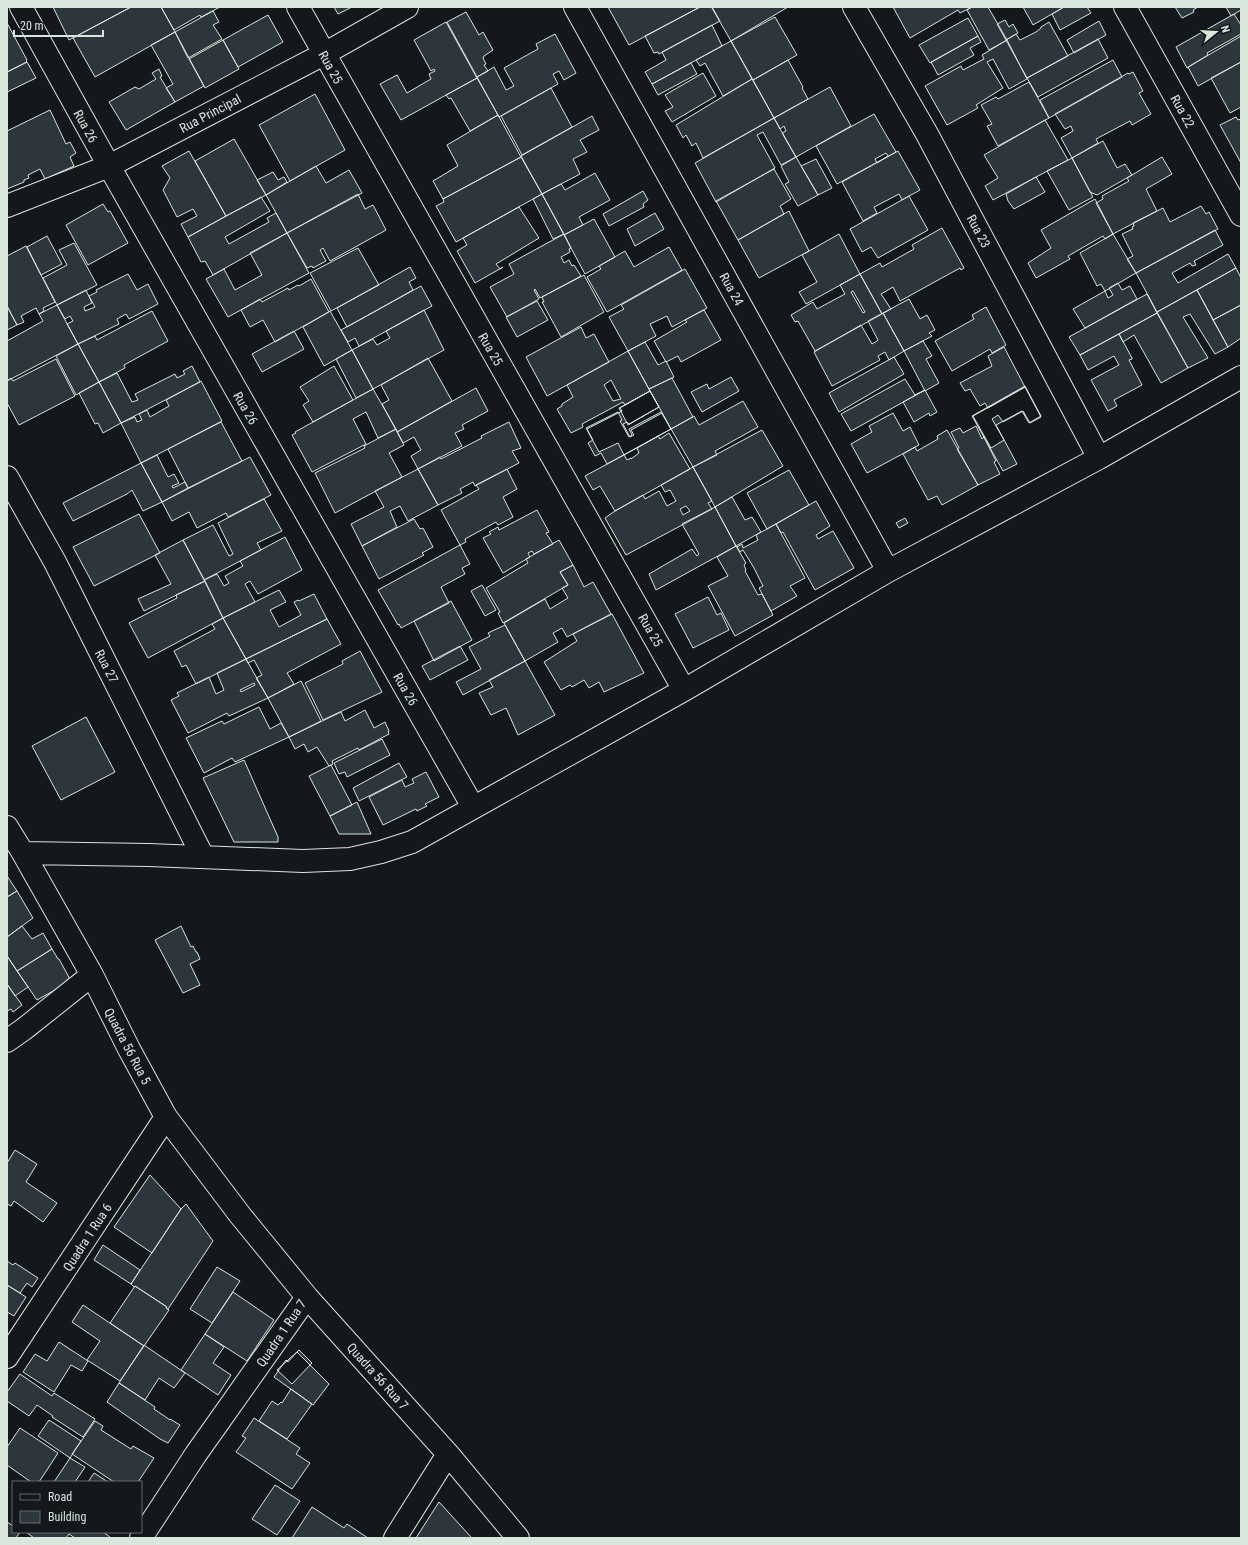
<svg xmlns="http://www.w3.org/2000/svg" width="1248" height="1545" font-family="'Roboto Condensed',sans-serif">
	<rect width="100%" height="100%" fill="#14181c"/>
	<path fill="#2c363c" stroke="#d8e6dc" fill-rule="evenodd" d="M53 7H131L69 40Z
		M131 7H161L175 32 95 77 73 38Z
		M161 7H220L201 17 200 15 174 30Z
		M334 7H352L338 14Z
		M608 7H700L629 45Z
		M700 7H712L720 21 659 54 658 52 654 53 645 36Z
		M715 7H788L731 41 712 8Z
		M893 7H972L960 13 958 10 910 38Z
		M972 7H988L1007 40 989 50 967 10Z
		M1023 7H1064L1033 25Z
		M1064 7H1087L1091 13 1060 30 1052 14Z
		M1175 7H1198L1193 10 1194 12 1182 18Z
		M1226 7H1241V10L1231 16Z
		M213 11 219 22 213 25 222 39 188 58 175 32Z
		M466 12 479 35 483 32 493 50 484 56 483 58 486 64 484 65 488 71 477 77 447 22Z
		M1234 14 1241 25V34L1207 53 1208 55 1187 68 1176 47Z
		M268 15 283 42 238 67 223 40Z
		M775 17 797 55 753 80 731 41Z
		M968 18 978 36 930 63 919 45Z
		M1005 20 1009 27 1013 24 1018 33 1006 40 997 24Z
		M1099 21 1106 35 1074 53 1067 40Z
		M446 22 477 78 401 120 380 84 397 75 407 93 431 79 429 74 435 71 434 69 431 71 414 40Z
		M1049 22 1068 56 1027 78 1006 40 1016 34 1020 40 1036 32 1041 28V27Z
		M7 23 27 60 26 61 27 62 7 72Z
		M712 25 722 46 652 84 645 72 666 60 662 52Z
		M175 32 204 86 175 102 166 88 173 84 151 45Z
		M555 34 576 73 564 80 559 71 553 74 558 84 499 117 477 77 494 67 506 90 514 86 504 68 538 49 536 44Z
		M978 36 981 42 970 48 974 55 938 75 931 62Z
		M1241 36V62L1198 86 1188 67Z
		M1098 39 1108 58 1038 97 1027 78Z
		M223 40 239 69 205 88 189 59Z
		M1007 40 1027 79 1009 89 993 59 987 62 1003 88 976 105 978 108 947 125 925 86 961 66 963 70 984 59 982 55Z
		M731 41 752 79 723 96 705 63 700 66 696 60Z
		M788 60 803 87 802 88 808 99 774 118 753 80Z
		M1113 60 1122 77 1049 118 1040 100Z
		M27 62 36 78 7 92V72Z
		M1241 62V107L1230 113 1211 78Z
		M691 63 697 74 658 95 652 84Z
		M159 69 162 76 160 77 175 102 126 130 109 102 135 87 139 89 156 79 152 73Z
		M1133 72 1143 91 1139 93 1151 114 1132 125 1130 121 1096 139 1098 143 1072 158 1061 138 1073 131 1071 126 1065 129 1055 114 1128 73 1129 74Z
		M703 73 716 96 672 122 665 111 673 107 665 95Z
		M477 78 498 115 470 131 451 98 449 99 446 95Z
		M752 79 774 118 703 158 696 143 692 146 686 135 683 138 676 125Z
		M1029 82 1049 118 998 146 987 126 992 124 981 105 996 97 998 99Z
		M830 87 851 126 796 157 782 133 786 131 784 126 780 129 774 118Z
		M551 88 572 127 522 155 501 116Z
		M315 94 345 150 290 181 259 125Z
		M50 110 66 144 70 142 76 153 70 157 74 166 45 179 40 169 28 175 29 178 24 180V182L7 189V131Z
		M874 114 896 152 837 184 816 146ZM886 153 888 156 877 163 875 159Z
		M498 115 521 157 443 199 433 181 458 166 447 145Z
		M592 116 599 130 580 140 587 152 573 159 580 174 542 194 521 156Z
		M1236 117 1238 120 1241 119V163L1220 125Z
		M774 118 796 157 781 165 763 132 757 135 775 168 716 202 695 163Z
		M1045 120 1068 160 993 200 985 186 998 178 984 155Z
		M234 139 266 195 226 216 195 161Z
		M1103 141 1117 168 1125 164 1132 175 1097 195 1090 192 1072 158Z
		M189 151 226 216 188 237 181 224 197 216 193 209 177 217 163 190 170 178 162 166Z
		M898 151 920 190 902 200 899 194 876 206 874 207 877 213 863 221 842 182Z
		M521 157 542 194 456 242 436 206 444 202 443 199Z
		M796 157 818 195 798 206 785 184 789 182 781 166Z
		M1162 157 1172 174 1146 189 1157 211 1113 234 1096 203 1103 199 1102 196 1129 181 1127 178Z
		M1072 158 1093 197 1069 210 1047 171Z
		M816 159 832 188 818 195 801 166Z
		M316 166 326 183 349 170 362 193 287 233 266 195Z
		M774 169 791 199 780 206 784 214 738 240 716 201Z
		M273 172 278 180 284 177 287 182 266 195 257 180Z
		M595 173 610 200 579 217 583 225 564 235 542 194 561 184 565 190Z
		M1036 177 1045 192 1014 209 1008 201 1006 194Z
		M643 191 648 200 643 204 644 207 609 226 603 214Z
		M358 194 365 209 373 205 386 230 330 261 323 248 320 250 326 261 313 268 312 266 307 268 287 233Z
		M542 194 564 234 553 239 533 199Z
		M909 196 928 230 878 258 871 247 862 252 850 229Z
		M261 197 270 211 225 237 229 244 269 222 267 218 276 213 287 233 213 275 205 261 201 262 188 237Z
		M1095 199 1113 234 1105 239 1103 236 1068 256 1070 259 1036 278 1028 263 1051 248 1041 230Z
		M103 204 108 212 110 211 128 243 88 265 66 225Z
		M1201 206 1206 214 1209 212 1218 229 1136 273 1127 259 1133 256 1122 234 1133 229 1132 227 1134 226 1133 223 1163 208 1170 222Z
		M519 207 539 238 496 264 500 269 503 267 475 283 457 251 467 245 463 238Z
		M789 211 809 251 759 278 738 240Z
		M655 213 664 229 635 246 627 229Z
		M594 219 615 257 585 274 564 235Z
		M942 228 964 268 961 270 960 268 900 301 893 287 881 294 891 309 882 314 860 274 880 263 882 267 914 249 912 245Z
		M1215 230 1223 245 1194 261 1196 265 1192 266 1190 263 1172 273 1178 283 1228 254 1236 268 1157 312 1136 273Z
		M287 233 309 273 228 317 206 279 224 269 235 290 262 275 250 253Z
		M564 234 571 248 569 249 570 252 561 257 564 263 569 260 572 266 574 265 581 276 540 298 535 289 534 290 539 299 507 317 490 287 514 274 509 264Z
		M839 234 860 274 806 304 799 292 817 282 802 255Z
		M1113 234 1136 273 1105 291 1101 284 1097 286 1080 253Z
		M47 236 62 264 41 275 27 247Z
		M74 243 97 285 57 305 43 278 67 265 59 250Z
		M26 246 55 302 43 308 44 311 39 314 36 308 21 316 24 322 17 325 7 306V256Z
		M669 247 682 270 607 312 587 277 601 269 599 266 625 251 634 267Z
		M358 248 379 285 331 311 310 273Z
		M410 267 416 278 409 282 413 290 347 327 337 308Z
		M1236 268 1241 278V305L1213 320 1197 290Z
		M685 269 707 308 672 327 667 316 650 324 656 336 628 351 609 317 624 309 621 305Z
		M128 274 137 290 148 284 158 304 129 319 126 314 117 319 119 324 78 344 67 324 73 321 70 316 65 319 57 305 86 290 92 303 84 307 85 311 95 307 89 296 97 292 96 290Z
		M860 274 882 314 815 351 798 321 795 322 791 315 813 302 817 309 845 294 840 285ZM853 291 865 312 863 313 851 292Z
		M584 275 604 312 561 337 542 302H544L542 297Z
		M311 279 329 312 275 342 263 320 250 327 241 310 260 299 262 302 288 288 289 290 298 285 299 286Z
		M1118 283 1122 290 1130 286 1137 299 1085 328 1073 309 1105 291 1108 298 1113 295 1109 288Z
		M421 286 432 306 359 346 355 338 348 342 341 330Z
		M1197 290 1228 347 1215 354 1190 314 1183 317 1208 358 1188 368 1157 312Z
		M1147 294 1157 313 1080 355 1069 337Z
		M909 299 920 319 927 315 935 330 929 333 932 336 904 351 883 313Z
		M537 301 548 320 517 337 506 317Z
		M57 305 78 344 7 381V341L43 321 39 314Z
		M1241 305V338L1228 347 1213 320Z
		M7 306 17 325 7 330Z
		M986 307 1006 345 992 353 990 349 952 371 935 341 974 319 972 315Z
		M424 310 444 350 373 389 352 350 373 339 377 345 390 338 386 331Z
		M704 310 721 340 681 362 678 356 666 362 654 341 687 322 685 320Z
		M152 311 168 341 124 365 125 368 99 382 78 344 95 336 97 340Z
		M330 311 352 350 324 366 303 327Z
		M883 313 904 351 889 360 885 352 878 356 880 360 832 386 814 352 861 325 872 344 877 341 878 340 868 321Z
		M1157 313 1188 368 1161 383 1134 335 1123 342 1119 334Z
		M581 327 586 338 594 334 609 362 547 396 526 357Z
		M294 331 304 349 262 372 252 354Z
		M1119 334 1132 358V359L1129 360 1142 385 1114 400 1117 406 1108 411 1091 380 1119 365 1114 356 1088 370 1080 355Z
		M923 341 932 356 926 359 939 383 925 391 904 351Z
		M645 342 658 365 666 361 674 377 649 389 628 351Z
		M78 344 99 382 76 395 56 356Z
		M1004 347 1025 387 988 408 985 403 980 406 970 389 965 391 960 383 992 366 988 356Z
		M352 350 373 389 356 398 336 359Z
		M628 351 650 391 625 405 623 402 582 424 583 427 571 433 557 409 562 406V404L573 397 567 385ZM611 380 621 399 613 401 604 385Z
		M894 357 904 374 839 412 829 393Z
		M428 358 452 401 397 432 382 404 389 400 381 385Z
		M56 359 75 396 19 425 7 403V381L11 378 13 381Z
		M192 366 200 382 121 423 99 382 117 373 132 402 138 400 135 394 175 374 177 378 185 374 183 371Z
		M334 366 353 400 313 422 303 405 309 401 300 387Z
		M731 377 739 391 702 412 691 392 707 384 709 389Z
		M672 378 693 417 671 429 649 389Z
		M905 379 915 395 925 390 851 431 841 414Z
		M201 381 222 421 141 463 121 423 135 417 137 422 142 420 139 414 147 410 150 417 169 406 166 400Z
		M99 382 121 423 103 433 98 423 95 424 79 393Z
		M1025 386 1041 416 1029 423 1022 411 996 425 1017 464 1003 471 972 416Z
		M1025 387 1041 417 1030 423 1023 411 1003 422 998 415 992 419 1004 440 991 448 973 416Z
		M476 388 488 411 462 425 464 429 455 433 462 446 418 469 411 456 421 450 414 437 403 443 397 432Z
		M373 389 396 429 378 438 366 412 353 419 366 444 312 472 292 435 296 433 295 432Z
		M925 390 937 412 930 416 929 413 914 422 903 402Z
		M650 391 659 407 628 425 619 408Z
		M650 391 659 407 629 424 627 422 623 424 630 437 634 435 631 430 662 413 671 429 607 464 601 453 595 456 588 443 593 440 587 429 622 411 620 408Z
		M743 401 758 427 715 451 717 455 693 467 671 429 694 416 699 425Z
		M618 412 622 420 620 421 629 437 632 435 629 429 661 412 671 429 624 455 618 443 599 452 586 428Z
		M893 413 903 431 910 427 919 445 867 473 851 444 872 432 869 426Z
		M221 422 242 461 188 488 168 449Z
		M509 422 521 448 512 451 519 463 475 486 473 482 460 489 462 493 438 505 418 469 440 457 441 459 482 438 481 436Z
		M976 426 982 439 984 437 996 461 994 462 1000 474 978 485 957 449 959 448 951 432 960 428 963 433Z
		M396 429 404 445 389 453 402 477 335 513 315 473 365 448 364 446Z
		M762 430 783 466 715 507 693 467Z
		M947 430 978 485 942 505 937 496 928 500 903 454 915 447 917 451 938 439 937 436Z
		M669 433 690 469 615 511 600 486 593 490 585 476 624 455 627 460 631 458V459L639 453 637 448 658 436 660 439Z
		M157 455 168 477 174 474 179 483 172 486 173 488 185 482 188 488 162 502 141 463Z
		M250 457 271 495 228 517 226 513 197 528 189 512 172 521 162 502Z
		M141 463 162 502 143 511 132 490 127 494 73 521 63 503Z
		M693 467 712 501 708 503 712 509 626 555 605 518 615 511 643 495 645 499 659 491 667 506 676 501 670 490 665 492 661 485ZM686 506 690 511 683 515 680 509Z
		M418 469 438 505 408 521 400 506 390 511 397 527 362 546 351 524 384 507 375 491Z
		M507 469 517 489 503 497 513 517 498 525 496 522 465 539 466 542 460 545 441 510 479 489 476 485Z
		M789 470 809 505 767 529 747 493Z
		M732 497 745 520 752 517 761 532 736 546 715 507Z
		M264 499 282 531 257 543 261 550 204 580 183 540 213 525 229 556 233 554 218 523Z
		M816 501 830 526 816 535 818 539 833 531 854 568 815 590 783 532 781 533 776 524Z
		M715 507 736 546 656 590 649 574 692 549 697 556 699 554 682 524Z
		M537 510 549 532 546 533 553 544 534 554 532 551 528 553 530 557 503 573 483 538 491 534 489 532 498 527 499 530Z
		M139 514 160 553 94 586 73 547Z
		M905 518 908 523 899 528 896 523Z
		M414 519 420 529 423 528 433 547 422 553 424 555 379 579 362 546Z
		M776 524 805 578 790 586 797 596 771 611 759 588 763 586 754 568 743 550 740 552 737 547 742 544 743 548 758 540 756 535Z
		M285 537 302 570 258 594 250 581 245 584 255 602 223 618 204 580 217 574 224 586 229 583 225 576 243 566 240 561Z
		M183 540 205 581 144 611 138 599 171 584 155 555Z
		M559 540 573 565 560 572 568 585 503 623 498 613 500 612 486 588 528 563 526 559Z
		M460 545 470 564 462 568 465 574 441 587 449 603 401 628 399 624 398 625 378 590Z
		M736 546 746 563 744 565 746 570 745 571 758 595 762 594 773 615 735 636 708 586 728 576 717 557Z
		M573 565 584 587 593 582 611 614 567 637 562 628 553 633 558 642 525 661 504 623 545 599 550 609 568 598 562 588 568 585 560 572Z
		M205 581 223 618 148 658 129 623 177 598 176 595Z
		M482 585 496 610 485 616 471 591Z
		M279 590 286 602 270 610 279 627 301 615 294 602 298 600 299 601 314 594 327 619 246 659 223 618Z
		M708 597 717 615 721 613 729 630 693 648 675 614Z
		M451 601 472 640 434 661 414 621Z
		M612 614 644 673 604 692 599 682 589 688 584 680 572 687 570 685 561 690 544 662 577 641 573 634Z
		M223 618 246 659 196 684 186 665 182 667 174 651 215 629 212 624Z
		M327 619 341 644 287 673 294 684 268 698 256 678 262 675 254 660 248 663 246 659Z
		M505 625 525 661 463 695 456 682 481 669 469 647 490 636 488 633Z
		M460 646 468 660 430 680 422 666Z
		M360 651 382 692 323 720 305 683 343 664 342 661Z
		M246 659 268 698 229 716 227 713 188 733 171 700 179 696 177 693 209 677 216 694 224 690 217 673ZM254 683 255 685 241 692 240 690Z
		M525 661 555 715 518 735 506 708 491 715 479 693 493 687 489 680Z
		M301 681 321 721 289 737 268 698Z
		M259 707 270 729 281 723 289 737 235 762 232 758 204 773 186 738 222 721 224 724Z
		M365 710 374 728 385 722 389 731H388L389 734 359 750 358 748 332 761 333 764 329 766 317 747 308 752 304 744 295 749 289 737 341 712 345 721Z
		M86 717 115 772 61 800 32 746Z
		M382 739 390 755 347 777 345 772 339 774 334 763Z
		M244 760 278 837V842H234L203 778Z
		M399 763 407 777 359 801 353 788Z
		M331 765 352 805 330 816 309 776Z
		M426 772 439 797 425 804 427 806 417 811 416 809 383 825 369 797 402 780 405 787 414 783 412 779Z
		M357 802 371 834H339L330 816Z
		M7 876 17 891 7 897Z
		M17 891 33 918 7 937V897Z
		M22 926 32 939 43 933 52 949 17 971 7 956V937Z
		M181 926 191 947 193 946 196 952H197L200 959 190 964 200 985 183 993 155 940Z
		M52 949 58 959H59L71 981 37 1000 17 971Z
		M7 956 28 987 15 996 7 984Z
		M7 984 22 1005 13 1012 11 1009 7 1011Z
		M15 1150 37 1164 26 1182 57 1203 43 1222 14 1201 11 1206 7 1204V1163Z
		M150 1175 181 1209 152 1253 114 1227Z
		M186 1204 213 1241 168 1309 166 1308 167 1307 135 1286 134 1287 131 1284 181 1209Z
		M103 1245 140 1270 131 1284 94 1260Z
		M7 1261 13 1265 15 1263 38 1278 32 1287 27 1283 20 1293 7 1285Z
		M217 1267 240 1281 212 1323 190 1309Z
		M7 1285 26 1297 14 1316 7 1312Z
		M135 1286 167 1307 166 1308 169 1310 144 1346 110 1323Z
		M233 1292 274 1320 247 1361 205 1334Z
		M83 1305 144 1346 120 1381 87 1360 100 1341 72 1322Z
		M205 1334 224 1347 213 1363 231 1375 218 1395 181 1370Z
		M59 1342 88 1361 82 1371 71 1365 54 1392 23 1372 35 1354 47 1361Z
		M144 1345 185 1373 174 1388 159 1378 145 1400 119 1383Z
		M299 1350 312 1363 292 1384 277 1370Z
		M297 1352 329 1384 313 1405 274 1377 286 1360 288 1362Z
		M20 1374 52 1396 54 1393 95 1419 83 1437 52 1417 53 1416 37 1405 29 1416 7 1401V1392Z
		M119 1383 155 1407 154 1409 170 1420V1419L180 1425 168 1443 160 1439 107 1402Z
		M291 1389 312 1404 287 1439 259 1421 272 1401 278 1405 281 1402 282 1403Z
		M254 1418 300 1448 296 1454 310 1463 292 1489 236 1452 246 1438 242 1436Z
		M49 1420 81 1441 70 1458 38 1436Z
		M95 1421 103 1426 101 1430 131 1449 133 1446 154 1458 138 1482H114L72 1454Z
		M20 1428 58 1453 39 1482H31L7 1465V1447Z
		M70 1458 85 1467 75 1482H54Z
		M94 1473 108 1482H88Z
		M275 1485 300 1501 277 1535 252 1519Z
		M439 1502 471 1537 470 1538H416Z
		M312 1507 344 1528 347 1524 368 1538H292Z
		M7 1522 13 1526V1532H20L16 1538H7Z
		M26 1532H103L110 1537 109 1538H75L69 1534 66 1538H34Z"/>
	<g fill="none" stroke-linecap="round" stroke-linejoin="round">
		<g stroke="#d8e6dc" stroke-width="24">
			<path id="minor" d="M21 7 109 166 473 807
				M298 7 684 690
				M575 7 888 571
				M854 7 927 134 1099 458
				M1125 7 1241 215
				M7 206 109 166 324 54 407 7
				M7 477 55 562 203 857
				M7 827 23 853 92 975 129 1049 166 1117 240 1215 307 1297 448 1454 518 1538
				M23 853 149 855 303 861 350 859 381 852 412 842 684 690 888 571 1099 458 1241 377
				M7 1041 24 1029 92 975
				M7 1357 166 1117
				M141 1538 196 1454 307 1297
				M395 1538 448 1454"/>
		</g>
		<use href="#minor" stroke="#14181c" stroke-width="22"/>
	</g>
	<g text-anchor="middle" stroke-width="3" stroke-linejoin="round" paint-order="stroke">
		<g font-size="13" fill="#d8e6dc" stroke="#14181c">
			<text transform="translate(331 67) rotate(61)" y="5">Rua 25</text>
			<text transform="translate(1183 111) rotate(61)" y="5">Rua 22</text>
			<text transform="translate(210 113) rotate(-28)" y="5">Rua Principal</text>
			<text transform="translate(86 126) rotate(61)" y="5">Rua 26</text>
			<text transform="translate(979 231) rotate(62)" y="5">Rua 23</text>
			<text transform="translate(732 289) rotate(61)" y="5">Rua 24</text>
			<text transform="translate(491 349) rotate(60)" y="5">Rua 25</text>
			<text transform="translate(246 408) rotate(60)" y="5">Rua 26</text>
			<text transform="translate(651 630) rotate(60)" y="5">Rua 25</text>
			<text transform="translate(107 666) rotate(63)" y="5">Rua 27</text>
			<text transform="translate(406 689) rotate(60)" y="5">Rua 26</text>
			<text transform="translate(128 1046) rotate(62)" y="5">Quadra 56 Rua 5</text>
			<text transform="translate(87 1237) rotate(-57)" y="5">Quadra 1 Rua 6</text>
			<text transform="translate(281 1333) rotate(-56)" y="5">Quadra 1 Rua 7</text>
			<text transform="translate(378 1376) rotate(48)" y="5">Quadra 56 Rua 7</text>
		</g>
	</g>
	<rect width="1248" height="1545" fill="none" stroke="#d8e6dc" stroke-width="16"/>
	<rect x="12" y="1481" width="130" height="52" fill="#14181c" stroke="#626a69"/>
	<rect x="20" y="1494" width="20" height="6" fill="#14181c" stroke="#626a69"/>
	<text x="48" y="1501" font-size="12" fill="#d8e6dc">Road</text>
	<rect x="20" y="1511" width="20" height="12" fill="#2c363c" stroke="#626a69"/>
	<text x="48" y="1521" font-size="12" fill="#d8e6dc">Building</text>
	<g transform="translate(1216 32) rotate(72)" stroke="#14181c" stroke-width="3" paint-order="stroke">
	<path d="M0-3L7 15L0 10L-7 15Z" fill="#d8e6dc"/>
	<text y="-6" font-size="11" font-weight="bold" text-anchor="middle" fill="#d8e6dc">N</text>
	</g>
	<path d="M14 30v6h89v-6" fill="none" stroke="#d8e6dc" stroke-width="2"/>
	<text x="20" y="30" font-size="12" fill="#d8e6dc" stroke="#14181c" stroke-width="3" paint-order="stroke">20 m</text>
</svg>
